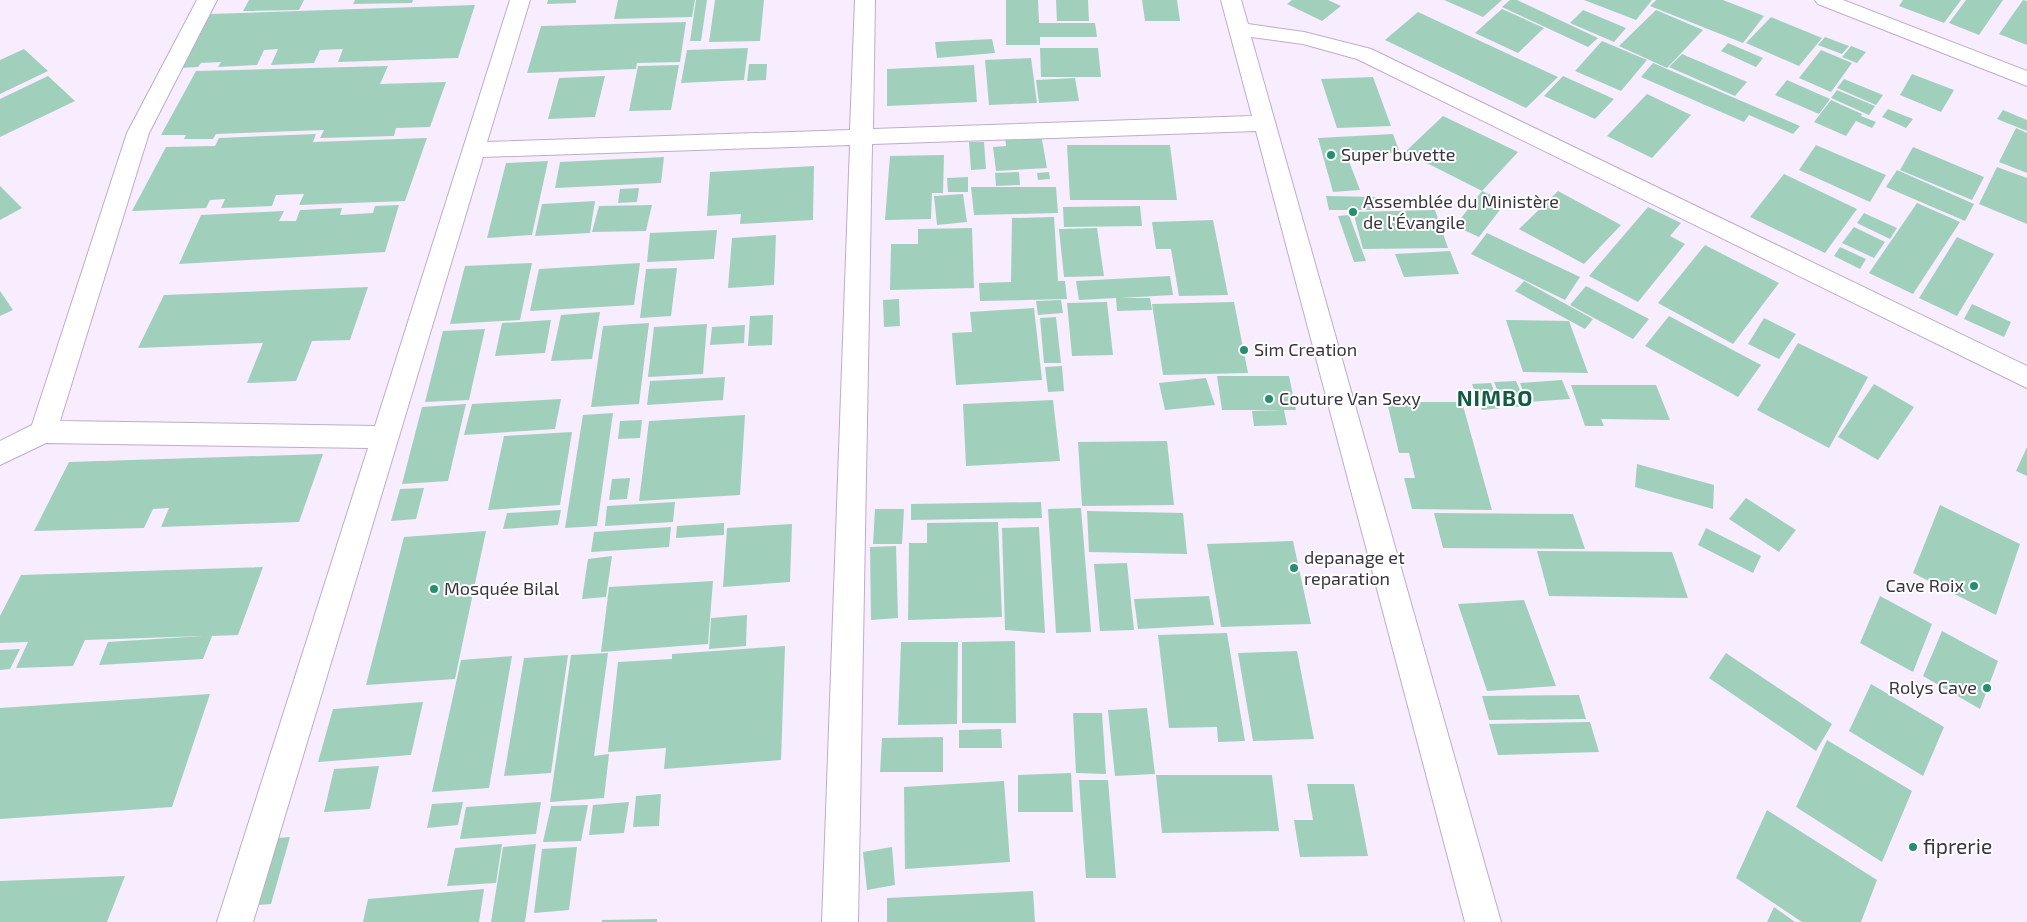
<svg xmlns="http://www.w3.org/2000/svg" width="2027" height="922" font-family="'Exo 2',sans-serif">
	<rect width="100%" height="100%" fill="#f8ecff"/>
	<path fill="#a0d0bb" d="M249 0H304L299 10 243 11Z
		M355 0H413L412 3 353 4Z
		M548 0H576V3L547 4Z
		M618 0H695L692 17 614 19Z
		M696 0H707L701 41H690Z
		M715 0H764L760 41 709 42Z
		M1006 0H1038L1039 23H1095L1097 37H1040V45H1006Z
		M1056 0H1088L1089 21H1057Z
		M1142 0H1177L1180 21H1145Z
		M1292 0H1328L1341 6 1322 21 1287 4Z
		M1444 0H1502L1483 17Z
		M1510 0H1517L1598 38 1588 47 1502 7Z
		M1584 0H1652L1636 20Z
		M1656 0H1723L1764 16 1743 43 1650 6Z
		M1903 0H1961L1944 23 1899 6Z
		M1966 0H2003L1979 35 1949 23Z
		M2023 0 2027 1V45L1999 34Z
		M475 5 458 58 338 62 343 49 320 50 314 63 271 65 278 49 264 50 257 65 218 67 221 62 201 63 198 67 180 68 209 14Z
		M1502 9 1544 28 1518 53 1475 33Z
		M1583 10 1626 28 1614 42 1570 23Z
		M1656 10 1703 30 1667 68 1619 46Z
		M1418 12 1558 77 1526 108 1385 40Z
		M1771 17 1822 38 1799 66 1746 43Z
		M686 22 680 62 637 63 636 69 527 73 541 26Z
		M1825 37 1849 46 1842 54 1818 45Z
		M992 39 995 53 937 58 935 42Z
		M1602 41 1647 60 1621 91 1575 71Z
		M1728 43 1763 58 1756 67 1721 51Z
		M1851 46 1866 52 1857 63 1842 57Z
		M748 48 744 80 681 83 687 50Z
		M1040 48H1098L1101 77H1041Z
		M24 49 48 71 0 94V60Z
		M1821 50 1852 63 1831 92 1799 78Z
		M1682 54 1747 82 1735 96 1669 67Z
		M1031 58 1037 103 989 105 985 60Z
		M1653 63 1800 126 1793 134 1749 115 1744 122 1641 77Z
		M749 64H767L766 80 747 81Z
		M679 65 671 110 629 111 638 66Z
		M974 65 977 102 887 106V69Z
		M388 66 380 84 446 82 430 127 396 128 394 136 320 138 324 130 216 134 213 139H184L186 135H161L196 71Z
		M1912 74 1954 90 1941 112 1900 95Z
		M48 76 75 101 0 137V99Z
		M605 76 595 117 548 119 559 78Z
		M1563 76 1614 99 1595 119 1544 96Z
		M1373 77 1391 126 1337 128 1321 79Z
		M1075 78 1079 101 1039 103 1036 80Z
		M1844 79 1883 95 1876 105 1837 88Z
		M1787 80 1830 99 1819 114 1775 95Z
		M1837 90 1875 106 1869 115 1831 98Z
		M1647 94 1691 115 1652 158 1607 136Z
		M1831 100 1862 114 1861 116 1876 122 1872 128 1856 121 1846 136 1814 122Z
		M1888 109 1913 119 1906 128 1882 117Z
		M2003 110 2027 120V131L1997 119Z
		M1443 116 1518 152 1482 191 1506 202 1479 237 1455 226 1482 191 1405 152Z
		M2016 128 2027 133V173L1999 162Z
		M316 134 313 142 427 138 405 201 299 205 304 194 276 195 272 206 221 208 225 199 210 200 206 208 132 211 166 147 215 146 219 138Z
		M1041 134 1047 168 996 171 993 147 1006 146 1005 136Z
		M1393 134 1400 153 1340 155 1347 156 1360 190 1333 192 1318 138Z
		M969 142H984L986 169 971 170Z
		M1067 145H1170L1177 200H1070Z
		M1816 145 1886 175 1870 202 1799 170Z
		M1913 147 1984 177 1972 200 1900 170Z
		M944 155 943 193H932L931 219 885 220 890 156Z
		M664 157 661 183 555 188 560 162Z
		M548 161 532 235 487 238 506 163Z
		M814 166 813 220 740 224 741 214 707 216 710 172Z
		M1997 167 2027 178V224L1979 204Z
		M1897 170 1974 204 1965 221 1886 187Z
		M1019 172 1020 185 996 186 995 173Z
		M1049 172 1050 179 1038 180 1037 173Z
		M1784 174 1857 209 1825 253 1750 217Z
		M968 177V192H948L947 178Z
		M0 186 22 208 0 220Z
		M971 187H1056L1058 213 974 215Z
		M639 188 637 202 618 203 620 189Z
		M1558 191 1621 225 1584 264 1519 229Z
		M963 194 967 222 937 225 934 196Z
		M1326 196 1377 197 1380 210H1329Z
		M595 201 590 233 535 236 542 204Z
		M1917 203 1960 222 1913 294 1869 273Z
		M399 205 385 252 179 264 201 215 284 211 279 221H296L300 210 342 208 340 215 373 213 375 206Z
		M652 205 646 231 592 232 599 206Z
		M1140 206 1142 226 1064 227 1063 207Z
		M1648 207 1681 223 1670 236 1685 244 1638 302 1589 276Z
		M1435 210 1448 248 1363 249 1353 212Z
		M1864 213 1897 228 1890 239 1857 223Z
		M1349 215 1366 261 1354 262 1338 216Z
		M1054 217 1058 281H1065L1067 299 980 301 979 283 1011 282 1012 218Z
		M1213 220 1228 295 1179 296 1171 249H1156L1152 222Z
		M1854 227 1885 242 1874 258 1842 243Z
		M972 228 974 288 890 290 891 244H918V229Z
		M1097 228 1104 276 1064 277 1059 229Z
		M717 230 714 259 647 262 650 233Z
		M1487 233 1580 277 1565 300 1471 254Z
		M776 235 774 285 728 288 732 238Z
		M1957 237 1994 254 1957 316 1919 298Z
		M1705 245 1779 283 1733 344 1658 303Z
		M1840 247 1866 259 1860 269 1834 256Z
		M1450 251 1459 274 1404 277 1395 254Z
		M532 263 520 320 450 324 465 266Z
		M640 263 634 305 530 311 539 269Z
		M677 268 671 316 640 318 646 269Z
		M1170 276 1173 295 1121 298H1150L1152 310 1117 311 1116 298 1079 300 1076 281Z
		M1524 281 1593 319 1585 329 1515 291Z
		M1586 286 1649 319 1633 339 1570 305Z
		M368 287 350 340 312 341 296 381 247 383 263 343 138 348 164 295Z
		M0 291 13 310 0 316Z
		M899 299 900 326 884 327 883 300Z
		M1061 300 1063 313 1038 315 1036 301Z
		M1107 302 1113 355 1072 356 1067 303Z
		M1234 302 1248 373 1163 375 1152 304Z
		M1972 304 2011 322 2004 337 1964 319Z
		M1034 308 1042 380 956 385 952 333 972 332 970 312Z
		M600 312 592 359 551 361 561 315Z
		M773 315 772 345 748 346 750 316Z
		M1669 316 1761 365 1738 397 1645 346Z
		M1056 317 1061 363H1044L1040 318Z
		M1764 318 1796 334 1779 359 1748 344Z
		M551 320 545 353 495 356 502 323Z
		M1506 320 1569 321 1588 373 1523 372Z
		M649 323 639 404 591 407 603 326Z
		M707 324 703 374 648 377 654 327Z
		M745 325 744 343 710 345 712 327Z
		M485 329 469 400 425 402 443 331Z
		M1798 343 1868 377 1829 448 1757 410Z
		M1062 366 1064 391 1048 392 1045 367Z
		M1217 376H1289L1296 410H1284L1287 425 1254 426 1252 411 1282 410H1222Z
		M725 377 723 400 647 405 650 381Z
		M1206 378 1215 405 1165 410 1159 383Z
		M1562 380 1570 399 1527 402 1520 383Z
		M1516 381 1527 406 1505 408 1494 382Z
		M1491 383 1501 408 1482 410 1472 384Z
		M1874 384 1914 407 1878 460 1838 437Z
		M1571 385H1656L1670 420 1601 419 1604 426H1585Z
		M561 399 555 429 464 435 472 404Z
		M1053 400 1060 461 966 466 963 404Z
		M1387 402H1462L1492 510 1412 509 1404 478H1415L1409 453H1399Z
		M466 404 448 481 402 484 422 407Z
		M613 413 597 526 565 528 583 415Z
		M745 415 740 495 639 501 649 421Z
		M642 420 640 438 618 439 620 421Z
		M572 432 560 505 488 510 504 436Z
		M1167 441 1174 505 1082 506 1078 442Z
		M2027 447V476L2016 471Z
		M323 454 299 522 161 527 169 508 153 509 144 528 34 531 69 462Z
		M1637 464 1714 485 1713 509 1635 487Z
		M630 478 627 499 609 500 612 479Z
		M424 488 416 519 391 521 400 489Z
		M1746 498 1796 530 1779 552 1729 519Z
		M675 502 673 522 605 526 607 506Z
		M1041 502 1042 518 911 520V504Z
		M1940 505 2020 544 1996 615 1913 573Z
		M1081 508 1091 632 1056 633 1048 509Z
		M875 509H904L902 544H873Z
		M561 510 558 525 503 529 507 513Z
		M1087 511 1183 513 1187 554 1089 552Z
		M1434 513 1573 514 1585 549 1443 548Z
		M998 522 1002 617 908 620 909 543H927V523Z
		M724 523V535L676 538 677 526Z
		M792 524 790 582 723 587 727 528Z
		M671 527 669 547 591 552 594 532Z
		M1039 527 1045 633 1005 630 1002 528Z
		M1706 528 1761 556 1753 573 1698 545Z
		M486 531 455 679 366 685 404 537Z
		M1293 541 1311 624 1221 627 1207 544Z
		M896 546 898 618 871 620 870 547Z
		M1537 551 1672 552 1688 598 1549 596Z
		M612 556 606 597 582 599 588 559Z
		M1127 563 1134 630 1100 631 1094 564Z
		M263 567 238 635 212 636 203 659 99 665 108 642 203 636 85 640 73 666 16 668 28 642 0 643V616L21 575Z
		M713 581 708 644 601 652 609 587Z
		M1209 596 1214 625 1138 629 1134 599Z
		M1880 596 1932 624 1913 672 1860 643Z
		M1524 600 1556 686 1487 691 1458 604Z
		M747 615 746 646 709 649 711 618Z
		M1942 631 1998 661 1980 709 1923 676Z
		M1227 633 1245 741 1218 742 1217 727 1169 728 1158 635Z
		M1015 641 1016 723H962V642Z
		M901 642H958L957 724 898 725Z
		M785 646 781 760 664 769 666 748 608 752 618 662 672 659V654Z
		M20 649 10 669 0 670V650Z
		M1297 651 1314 739 1253 741 1238 653Z
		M608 653 594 756 609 754 604 798 550 802 571 655Z
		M1726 653 1832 724 1816 751 1709 678Z
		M568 655 551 773 504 776 524 658Z
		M512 656 489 788 432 792 461 660Z
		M1871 684 1944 727 1923 776 1849 731Z
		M210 694 172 807 0 819V708Z
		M1579 695 1586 719 1489 720 1482 696Z
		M423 702 411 755 318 762 333 709Z
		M1147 708 1155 774 1115 776 1108 710Z
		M1073 713H1102L1106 774 1076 773Z
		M1590 722 1599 752 1498 755 1489 724Z
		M1001 729 1002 748H959V730Z
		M943 737V772H880L882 738Z
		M1827 740 1912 791 1882 862 1796 807Z
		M379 766 370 809 324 812 334 769Z
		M1071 773 1073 812H1018V775Z
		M1156 775H1272L1279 831 1162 833Z
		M1079 780H1108L1116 878H1086Z
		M1004 781 1010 862 905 869 904 787Z
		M1307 784H1354L1368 856 1300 857 1294 820H1313Z
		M661 794 659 826 633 827 636 796Z
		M463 802 458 825 427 828 432 804Z
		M541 802 536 834 460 839 466 807Z
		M629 802 624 833 589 835 593 805Z
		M588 805 581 841 543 842 551 806Z
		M1767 810 1877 880 1861 922H1802L1736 878Z
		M290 837 271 904 243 906 263 839Z
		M502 844 496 883 447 886 455 848Z
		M536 844 525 922H491L503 847Z
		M577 847 569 910 534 913 542 849Z
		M892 847 895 885 867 890 863 852Z
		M125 876 107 922H0V881Z
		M484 889 479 922H363L368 899Z
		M1033 891 1035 922H887V898Z
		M1774 907 1795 922H1767Z
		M657 919V922H602V920Z"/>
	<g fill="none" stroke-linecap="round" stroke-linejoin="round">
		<g stroke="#bfacca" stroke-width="2">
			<path id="minor" d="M197 0H217L149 133 60 421 375 426 510 0H530L487 142 850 130 855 0H875L873 129 1252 116 1221 0H1241L1248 24 1304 32 1371 49 2027 366V388L1357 59 1303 44 1251 37 1501 922H1465L1256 131 872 144 858 922H822L850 145 483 157 253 922H217L368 448 46 443 0 465V441L32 425 127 133Z
				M1815 0H1843L2027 71V86L1818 4Z"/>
		</g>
		<use href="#minor" fill="#fff" fill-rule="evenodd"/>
	</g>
	<g fill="#268f6d" stroke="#fff" stroke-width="2">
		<circle cx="1331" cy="155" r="5"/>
		<circle cx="1353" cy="212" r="5"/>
		<circle cx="1244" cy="350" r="5"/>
		<circle cx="1269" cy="399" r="5"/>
		<circle cx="1294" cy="568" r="5"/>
		<circle cx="1974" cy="586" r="5"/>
		<circle cx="434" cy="589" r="5"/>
		<circle cx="1987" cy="688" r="5"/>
		<circle cx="1913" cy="847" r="5"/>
	</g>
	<g text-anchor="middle" stroke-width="4" stroke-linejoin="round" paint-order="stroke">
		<g font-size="18" fill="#3b3440" stroke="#fff" text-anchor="start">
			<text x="1341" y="161">Super buvette</text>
			<text x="1363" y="208">Assemblée du Ministère<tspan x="1363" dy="21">de l'Évangile</tspan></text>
			<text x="1254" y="356">Sim Creation</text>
			<text x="1279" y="405">Couture Van Sexy</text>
			<text x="1304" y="564">depanage et<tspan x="1304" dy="21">reparation</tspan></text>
			<text x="1964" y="592" text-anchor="end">Cave Roix</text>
			<text x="444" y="595">Mosquée Bilal</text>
			<text x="1977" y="694" text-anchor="end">Rolys Cave</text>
		</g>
		<g font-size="21" fill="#3b3440" stroke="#fff" text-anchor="start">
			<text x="1923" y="854">fiprerie</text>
		</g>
		<g font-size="22" font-weight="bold" letter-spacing="1" fill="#125c44" stroke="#fff">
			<text x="1495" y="406">NIMBO</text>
		</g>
	</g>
</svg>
